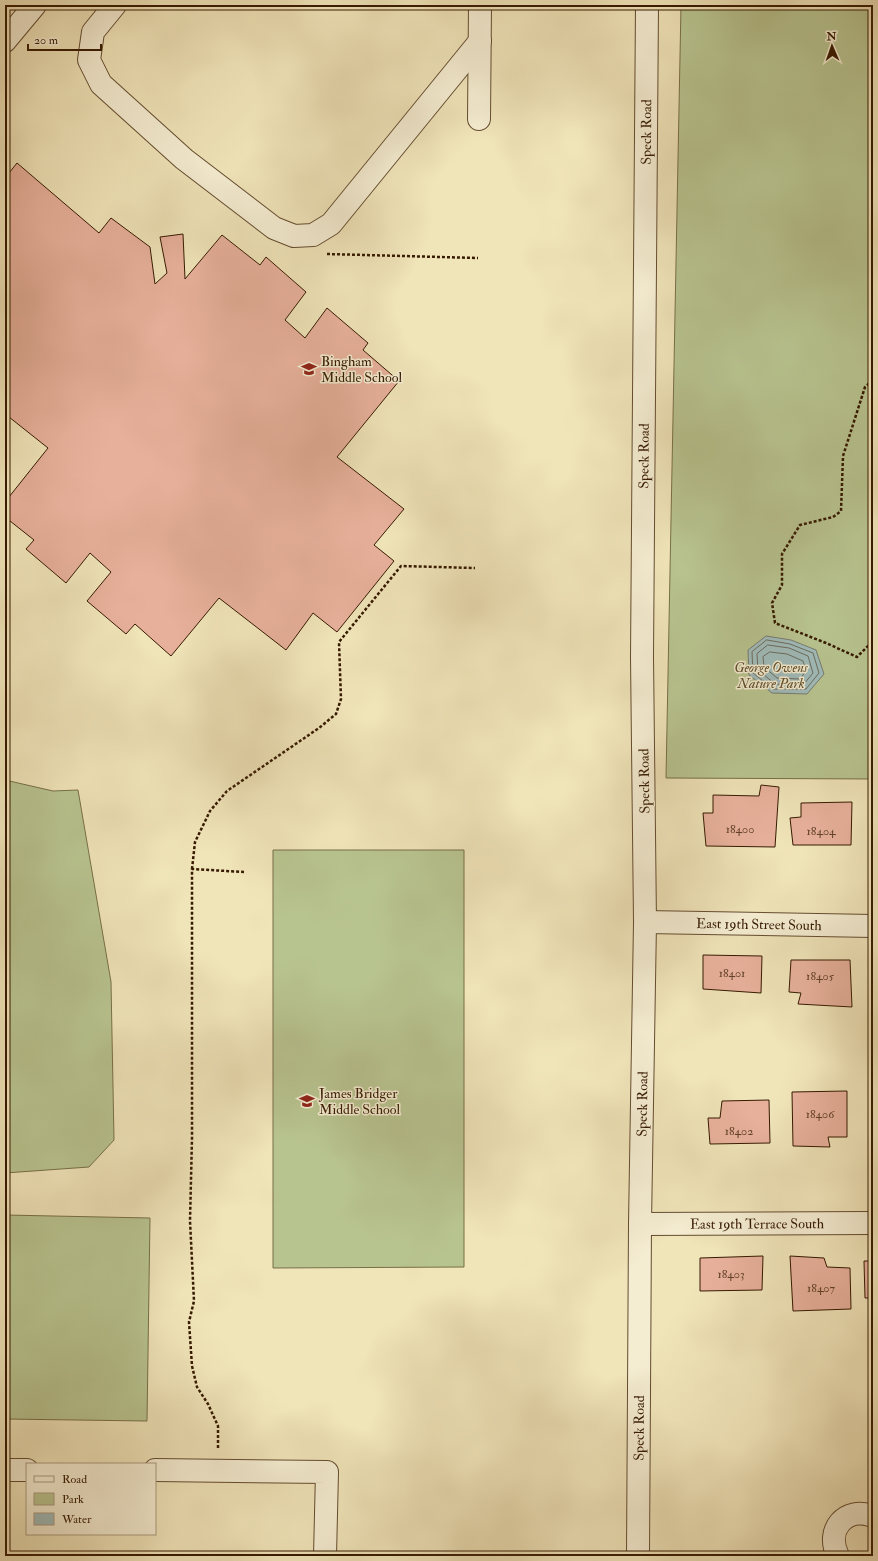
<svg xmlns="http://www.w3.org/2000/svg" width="878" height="1561" font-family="'IM FELL Double Pica',serif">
	<rect width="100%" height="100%" fill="#f0e4b9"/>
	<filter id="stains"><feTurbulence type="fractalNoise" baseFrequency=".005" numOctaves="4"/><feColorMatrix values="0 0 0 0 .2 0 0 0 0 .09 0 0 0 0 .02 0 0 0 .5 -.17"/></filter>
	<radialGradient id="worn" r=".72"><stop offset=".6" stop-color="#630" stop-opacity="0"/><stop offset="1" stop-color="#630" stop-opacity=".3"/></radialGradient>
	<path fill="#b8c490" stroke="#776f48" d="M681 5H873V779L666 778Z
		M5 780 53 791 78 790 111 982 114 1140 89 1167 5 1173Z
		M273 850H464V1267L273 1268Z
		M5 1215 150 1218 147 1421 5 1419Z"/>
	<path fill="#a0bcbb" stroke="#767b71" d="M766 636 791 640 816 650 824 674 807 694 772 693 749 675 748 650Z"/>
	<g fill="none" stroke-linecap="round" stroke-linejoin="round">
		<path stroke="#6b6b5e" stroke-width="1" d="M767 640 790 644 813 653 819 673 806 689H773L753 673 752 652Z
			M768 645 789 648 808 656 813 673 803 685 775 684 758 670 757 654Z
			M770 652 787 654 803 661 806 671 800 679 777 678 764 667 763 657Z"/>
	</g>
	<path fill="#e7b09b" stroke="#361a01" d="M17 163 99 233 111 218 150 247 155 284 167 273 160 237 183 234 185 279 222 235 260 265 266 257 306 292 285 320 305 338 327 308 368 343 363 350 399 381 337 457 404 509 374 545 394 561 337 632 313 613 286 650 219 598 171 656 135 624 126 634 87 601 111 572 90 553 66 583 26 549 34 540 5 517V502L48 448 9 417 5 422V178Z
		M761 785 779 787 775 847 706 846 703 813H713V795L759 796Z
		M852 802 851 845H793L790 818 801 817V803Z
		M869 806H873V843H870Z
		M871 954H873V989H870Z
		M703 955 762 956 761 993 703 989Z
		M791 960H850L852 1007 798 1004 801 993 789 992Z
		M847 1091V1137H828L830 1147 793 1146 792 1092Z
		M769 1100 770 1143 710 1144 708 1118H720L722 1101Z
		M872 1102 873 1145H869Z
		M763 1256 762 1290 700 1291V1258Z
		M790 1256 824 1258 827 1267 850 1268 851 1309 793 1311Z
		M864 1261H873V1298H865Z"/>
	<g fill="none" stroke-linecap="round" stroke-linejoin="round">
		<g stroke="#644c2f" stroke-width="24">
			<g id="minor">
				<path d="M115 5 93 32 89 60 101 84 184 159 274 228 294 236 313 235 331 224 480 41"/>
				<path d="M5 41 35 5"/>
				<path d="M479 119 480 5"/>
				<path id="s1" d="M645 922 873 926"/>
				<path id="s2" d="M640 1224 873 1223"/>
				<path d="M5 1470H27"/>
				<path d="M155 1470 327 1472 325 1556"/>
				<path id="s3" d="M638 1556 640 1224 645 922 642 657 647 5"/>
				<path d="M838 1556C825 1530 845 1506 873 1516"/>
			</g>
		</g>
		<path stroke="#361a01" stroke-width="2.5" stroke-dasharray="3 2" stroke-linecap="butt" d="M327 254 478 258
			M873 380 865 387 843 456 841 511 833 517 800 525 782 554V585L772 603 775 623 826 643 857 657 869 645H873
			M192 869 195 842 210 811 227 791 319 728 336 714 341 699 339 642 401 566 475 568
			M218 1448V1426L208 1404 197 1387 192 1366 189 1322 194 1301 190 1221 192 1138V869L244 872"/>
		<use href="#minor" stroke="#f5edd2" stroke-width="22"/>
	</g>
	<defs>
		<g id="school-bare" transform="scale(1.2)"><path d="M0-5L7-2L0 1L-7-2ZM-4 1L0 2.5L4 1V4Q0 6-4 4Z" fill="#8f2418" stroke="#f5edd2" stroke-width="2.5" paint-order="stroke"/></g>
	</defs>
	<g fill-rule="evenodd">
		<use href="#school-bare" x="309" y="369"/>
		<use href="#school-bare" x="307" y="1101"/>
	</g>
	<g text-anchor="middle" stroke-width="3" stroke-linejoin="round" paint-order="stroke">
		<g font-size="12" fill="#624028">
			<text x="740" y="833">18400</text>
			<text x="821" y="835">18404</text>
			<text x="732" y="977">18401</text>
			<text x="820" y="980">18405</text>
			<text x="820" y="1118">18406</text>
			<text x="739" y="1135">18402</text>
			<text x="731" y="1278">18403</text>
			<text x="821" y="1292">18407</text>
		</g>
		<g font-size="14" fill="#361a01" stroke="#f5edd2">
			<text dy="5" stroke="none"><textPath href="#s3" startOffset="1424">Speck Road</textPath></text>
			<text dy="5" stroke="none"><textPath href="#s3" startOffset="1100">Speck Road</textPath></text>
			<text transform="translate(644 781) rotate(-91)" y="5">Speck Road</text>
			<text dy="5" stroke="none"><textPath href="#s1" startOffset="114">East 19th Street South</textPath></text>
			<text dy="5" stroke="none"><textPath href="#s3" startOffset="452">Speck Road</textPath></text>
			<text dy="5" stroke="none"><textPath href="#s2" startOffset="117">East 19th Terrace South</textPath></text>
			<text dy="5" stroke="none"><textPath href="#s3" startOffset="128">Speck Road</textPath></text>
		</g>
		<g font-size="14" fill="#361a01" stroke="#f5edd2" text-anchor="start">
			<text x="321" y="366">Bingham<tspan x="321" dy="16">Middle School</tspan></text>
			<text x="319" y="1098">James Bridger<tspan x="319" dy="16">Middle School</tspan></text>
		</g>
		<g font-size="14" font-style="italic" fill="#5d4d2c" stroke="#f5edd2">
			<text x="771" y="672">George Owens<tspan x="771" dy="16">Nature Park</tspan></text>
		</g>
	</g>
	<rect width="878" height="1561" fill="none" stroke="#f0e4b9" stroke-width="20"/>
	<rect x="6" y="6" width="866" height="1549" fill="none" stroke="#361a01" stroke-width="2"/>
	<rect x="10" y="10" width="858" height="1541" fill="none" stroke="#361a01"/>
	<rect x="26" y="1463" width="130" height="72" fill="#f5edd2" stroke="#a9997e"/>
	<rect x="34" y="1476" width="20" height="6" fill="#f5edd2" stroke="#a9997e"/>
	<text x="62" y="1483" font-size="12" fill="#361a01">Road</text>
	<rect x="34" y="1493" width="20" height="12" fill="#b8c490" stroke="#a9997e"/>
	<text x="62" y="1503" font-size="12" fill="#361a01">Park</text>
	<rect x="34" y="1513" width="20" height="12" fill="#a0bcbb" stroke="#a9997e"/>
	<text x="62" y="1523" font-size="12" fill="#361a01">Water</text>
	<g transform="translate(832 46) rotate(358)" stroke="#f5edd2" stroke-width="3" paint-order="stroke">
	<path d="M0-3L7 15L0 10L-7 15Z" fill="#361a01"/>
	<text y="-6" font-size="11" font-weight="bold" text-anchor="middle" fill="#361a01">N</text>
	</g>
	<path d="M28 44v6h73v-6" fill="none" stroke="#361a01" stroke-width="2"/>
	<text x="34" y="44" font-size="12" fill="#361a01" stroke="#f5edd2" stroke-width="3" paint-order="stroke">20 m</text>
	<rect width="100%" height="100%" filter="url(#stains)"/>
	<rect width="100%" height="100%" fill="url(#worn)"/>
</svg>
